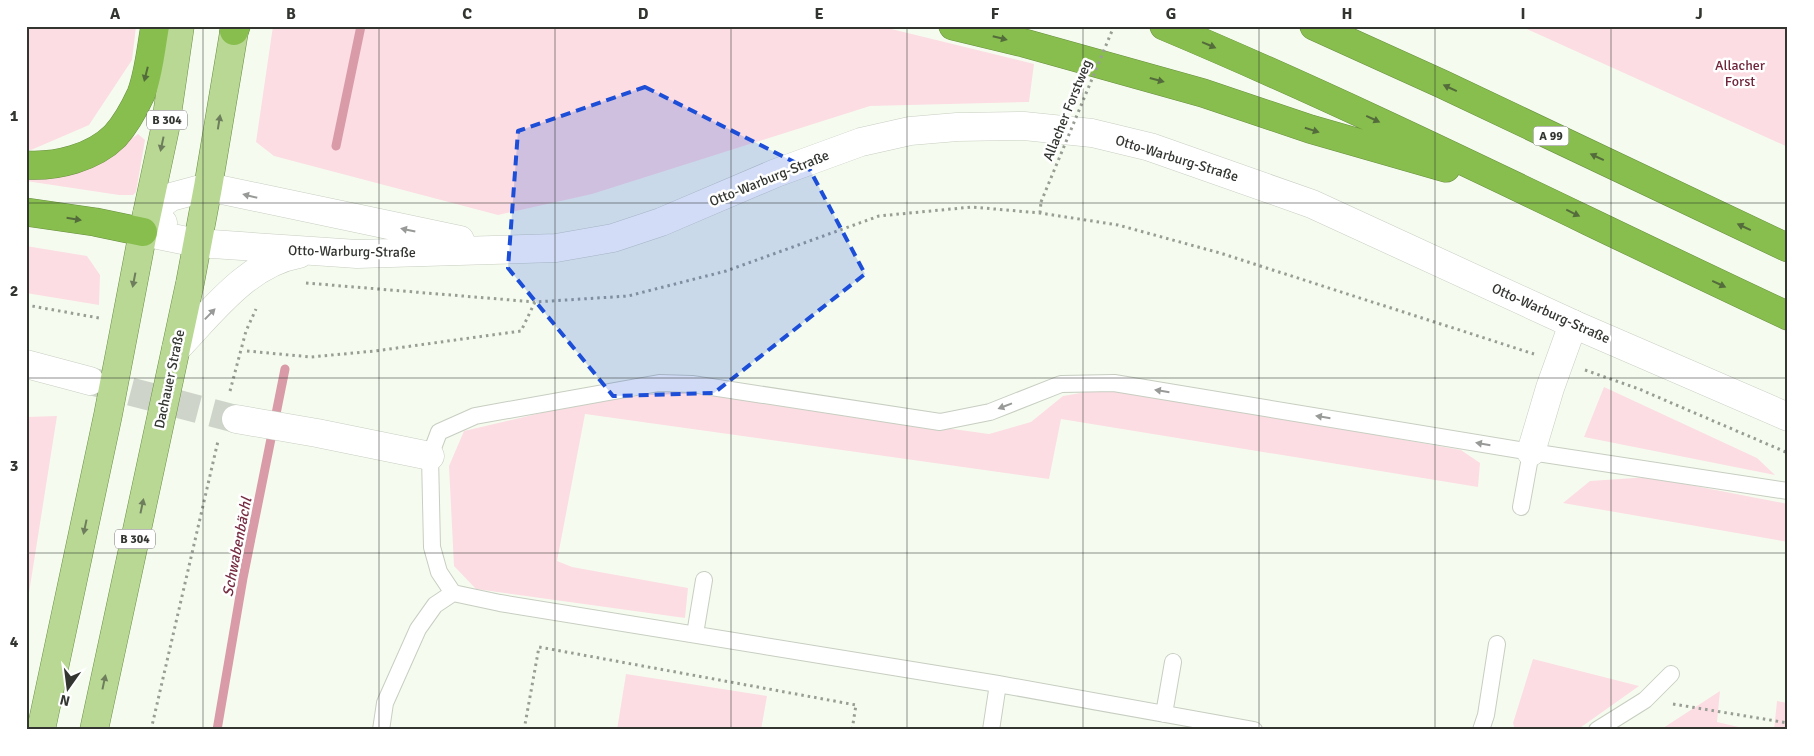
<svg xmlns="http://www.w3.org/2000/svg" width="1814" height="756" font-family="Signika,sans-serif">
	<rect width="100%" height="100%" fill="#f5fcef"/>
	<path fill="#fcdde3" d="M26 26H136L132 60 89 125 31 150 26 149Z
		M273 26H879L1034 64 1029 102 870 106 592 194 498 215 274 156 256 142Z
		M1520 26H1788V147Z
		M138 134 145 140 136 192 133 195H119L26 181V178C50 181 84 174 104 160 116 153 126 142 138 134Z
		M26 246 87 256 100 275 99 305 26 293Z
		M1604 387 1757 458 1775 475 1584 437Z
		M1110 388 1461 450 1480 463 1478 487 1061 419 1049 479 585 414 557 561 572 567 688 588 685 618 476 589 454 566 449 466 464 431 596 400 679 391 989 434 1031 422 1063 396Z
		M57 416 26 612V417Z
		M1649 477 1788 504V542L1563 503 1590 481Z
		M1533 659 1639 686 1577 730H1515L1513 723Z
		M626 674 767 696 761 730H617Z
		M1720 691 1717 722 1752 730H1660Z
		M1777 701 1788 703V730H1774Z"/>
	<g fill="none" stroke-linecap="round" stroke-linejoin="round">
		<path stroke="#d99ba8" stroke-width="9" d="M336 146 361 26
			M217 730 243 578 285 369"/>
		<path stroke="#ced4c9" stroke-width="28" stroke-dasharray="28 14" stroke-linecap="butt" d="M90 381 236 419"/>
		<g stroke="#c7cec1" stroke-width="18">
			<path id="service" d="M1521 507 1531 452
				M453 593 439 572 432 547 430 456 439 432 475 416 659 383 692 384 940 422 990 412 1061 384 1114 383 1531 452 1788 491
				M695 634 704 580
				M1164 714 1173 662
				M381 730 385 703 418 629 435 605 453 593 500 603 998 684 1254 730
				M991 730 998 684
				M1481 730 1486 715 1497 644
				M1597 730 1645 700 1671 674"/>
		</g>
		<g stroke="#c7cec1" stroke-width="29">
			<path id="minor" d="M26 364 90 381
				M236 419 317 433 430 456
				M1531 452 1550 388 1573 324"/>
		</g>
		<g stroke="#c7cec1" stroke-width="29">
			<path id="secondary" d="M163 223 147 214 171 197 208 187 460 240
				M143 232 197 243 357 254 556 248 613 238 661 222 776 173 861 142 910 131 957 127 1024 126 1092 133 1150 147 1312 204 1573 324 1788 417
				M176 349C211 313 247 263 299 254"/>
		</g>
		<g stroke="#6a8e43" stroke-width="29">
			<path id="primary" d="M41 730 108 415 143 232 165 129 180 26
				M94 730 190 283 208 187 235 26"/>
		</g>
		<g stroke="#6a8e43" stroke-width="29">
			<path id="motorway" d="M953 26 1024 43 1203 93 1310 129 1446 168
				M1164 26C1376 115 1580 219 1788 316
				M1314 26 1442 84 1788 248
				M234 31 236 26
				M26 165C56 167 93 158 115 136 125 125 135 107 141 94 149 73 151 48 155 26
				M26 212 95 222 143 232"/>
		</g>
		<path stroke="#999e95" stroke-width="3" stroke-dasharray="2.5 4" stroke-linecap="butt" d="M1040 213 1041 202
			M306 283 535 302
			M26 305 99 318
			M247 351 311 357 375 351 521 331 535 302 628 296 726 271 879 216 972 207 1040 213 1118 225 1220 253 1534 354
			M1585 370 1639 389 1788 453
			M230 391 246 331 256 309
			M1673 704 1788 723
			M151 730 218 441
			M524 730 539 647 856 705 852 730"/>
		<use href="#service" stroke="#fff" stroke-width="16"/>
		<use href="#minor" stroke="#fff" stroke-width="28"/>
		<use href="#secondary" stroke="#fff" stroke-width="28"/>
		<use href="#primary" stroke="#b8d894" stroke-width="28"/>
		<use href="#motorway" stroke="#88be4d" stroke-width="28"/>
		<path stroke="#999e95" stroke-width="3" stroke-dasharray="2.5 4" stroke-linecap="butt" d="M1041 202 1114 26"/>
	</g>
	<defs><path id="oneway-solid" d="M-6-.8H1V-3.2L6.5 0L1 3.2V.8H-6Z" transform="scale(1.25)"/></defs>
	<g fill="#546c3c">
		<use href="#oneway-solid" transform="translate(1000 38) rotate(14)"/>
		<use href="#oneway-solid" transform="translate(1209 45) rotate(23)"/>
		<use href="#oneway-solid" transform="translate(146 74) rotate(104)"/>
		<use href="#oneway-solid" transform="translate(1157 80) rotate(15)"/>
		<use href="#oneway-solid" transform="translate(1450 88) rotate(-155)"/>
		<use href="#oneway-solid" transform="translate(1373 119) rotate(25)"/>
		<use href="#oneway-solid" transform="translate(1312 130) rotate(17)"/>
		<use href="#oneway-solid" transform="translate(1597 157) rotate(-155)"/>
		<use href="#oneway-solid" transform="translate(1573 213) rotate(26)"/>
		<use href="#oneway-solid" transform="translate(74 219) rotate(9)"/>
		<use href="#oneway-solid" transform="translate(1744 227) rotate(-155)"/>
		<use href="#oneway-solid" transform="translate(1719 284) rotate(25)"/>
	</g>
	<g fill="#6e7e5d">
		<use href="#oneway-solid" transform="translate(219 122) rotate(-81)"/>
		<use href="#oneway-solid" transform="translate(162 144) rotate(102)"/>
		<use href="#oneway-solid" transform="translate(134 280) rotate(101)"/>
		<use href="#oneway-solid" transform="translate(142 506) rotate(-78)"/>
		<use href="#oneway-solid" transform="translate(85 527) rotate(102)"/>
		<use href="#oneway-solid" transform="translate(104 682) rotate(-78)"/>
	</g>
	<g fill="#989a98">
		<use href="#oneway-solid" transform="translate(250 196) rotate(-166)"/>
		<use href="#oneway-solid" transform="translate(408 230) rotate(-168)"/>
		<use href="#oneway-solid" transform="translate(210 314) rotate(-46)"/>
		<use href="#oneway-solid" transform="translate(1162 391) rotate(-171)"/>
		<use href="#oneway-solid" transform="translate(1005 406) rotate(159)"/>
		<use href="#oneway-solid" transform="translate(1323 417) rotate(-171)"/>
		<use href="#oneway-solid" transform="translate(1483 444) rotate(-170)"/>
	</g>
	<path fill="#1d4ed8" fill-opacity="0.2" stroke="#1d4ed8" stroke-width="4" stroke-dasharray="10 6" stroke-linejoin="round" d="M645 87 810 170 865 274 714 393 613 396 508 268 518 131Z"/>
	<path fill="none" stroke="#323530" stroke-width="1" stroke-opacity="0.55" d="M203 26V730M379 26V730M555 26V730M731 26V730M907 26V730M1083 26V730M1259 26V730M1435 26V730M1611 26V730M26 203H1788M26 378H1788M26 553H1788"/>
	<g text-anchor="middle" stroke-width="5" stroke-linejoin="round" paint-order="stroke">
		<g fill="#fff" stroke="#70726e" stroke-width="1">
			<rect x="147" y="110.5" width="40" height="19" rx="4"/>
			<rect x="1533.5" y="126.5" width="35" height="19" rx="4"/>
			<rect x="115" y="529.5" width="40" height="19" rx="4"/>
		</g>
		<g font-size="12" font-weight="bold" fill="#323530">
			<text x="167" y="124">B 304</text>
			<text x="1551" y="140">A 99</text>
			<text x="135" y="543">B 304</text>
		</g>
		<g font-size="14" fill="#6f263b" stroke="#fff">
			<text x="1740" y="70">Allacher<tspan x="1740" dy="16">Forst</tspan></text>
		</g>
		<g font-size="14" fill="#323530" stroke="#fff">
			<text transform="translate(1067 110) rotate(-68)" y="5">Allacher Forstweg</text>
			<text transform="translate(1177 158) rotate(17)" y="5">Otto-Warburg-Straße</text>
			<text transform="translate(769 178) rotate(-22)" y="5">Otto-Warburg-Straße</text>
			<text transform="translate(352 251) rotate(1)" y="5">Otto-Warburg-Straße</text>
			<text transform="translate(1551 313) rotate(24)" y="5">Otto-Warburg-Straße</text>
			<text transform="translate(169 379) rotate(-78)" y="5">Dachauer Straße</text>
		</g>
		<g font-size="15" font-style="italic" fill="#752b40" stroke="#fff">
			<text transform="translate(237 547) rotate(-79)" y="5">Schwabenbächl</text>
		</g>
	</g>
	<rect width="1814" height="756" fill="none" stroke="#ffffff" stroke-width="55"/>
	<g transform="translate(68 688) rotate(194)" stroke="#ffffff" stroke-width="4" paint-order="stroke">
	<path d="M0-4L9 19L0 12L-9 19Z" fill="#323530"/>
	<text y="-8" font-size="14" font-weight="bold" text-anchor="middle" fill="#323530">N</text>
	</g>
	<rect x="28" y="28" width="1758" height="700" fill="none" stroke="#323530" stroke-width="2"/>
	<g font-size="16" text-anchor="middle" font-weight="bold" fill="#323530">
		<text x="115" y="19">A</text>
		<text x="291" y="19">B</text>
		<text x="467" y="19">C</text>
		<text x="643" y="19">D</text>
		<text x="819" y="19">E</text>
		<text x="995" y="19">F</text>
		<text x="1171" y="19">G</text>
		<text x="1347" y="19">H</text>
		<text x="1523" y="19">I</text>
		<text x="1699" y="19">J</text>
		<text x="14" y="121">1</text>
		<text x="14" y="296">2</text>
		<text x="14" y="471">3</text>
		<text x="14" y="647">4</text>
	</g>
</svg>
